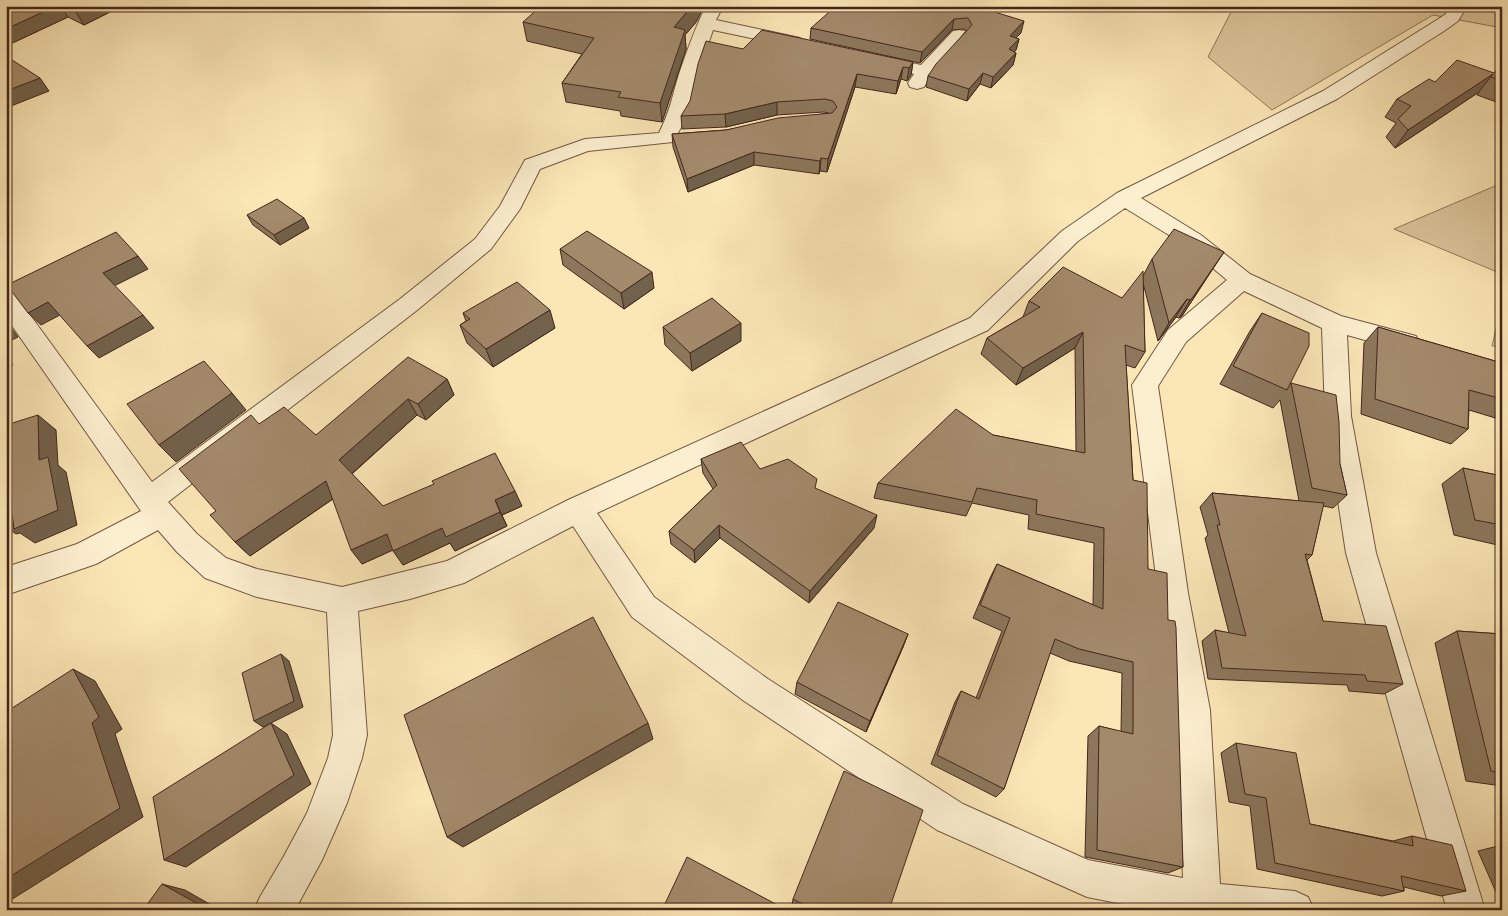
<svg xmlns="http://www.w3.org/2000/svg" width="1508" height="916" font-family="'Libre Caslon Text',serif">
	<rect width="100%" height="100%" fill="#fbe6b5"/>
	<filter id="stains"><feTurbulence type="fractalNoise" baseFrequency=".004" numOctaves="4"/><feColorMatrix values="0 0 0 0 .2 0 0 0 0 .09 0 0 0 0 .02 0 0 0 .5 -.17"/></filter>
	<radialGradient id="worn" r=".72"><stop offset=".6" stop-color="#630" stop-opacity="0"/><stop offset="1" stop-color="#630" stop-opacity=".3"/></radialGradient>
	<path fill="#dcc69b" stroke="#90765b" d="M1234 6H1502V28L1433 15 1272 110 1208 57Z
		M1502 183V274L1394 229Z
		M1502 304V346H1492Z"/>
	<g fill="none" stroke-linecap="round" stroke-linejoin="round">
		<g stroke="#725742" stroke-width="2">
			<path id="minor" d="M706 6H723L716 20 800 38 803 42 800 46 794 47 713 30 697 76 689 113 673 142 588 151 540 169 520 209 491 249 416 311 168 502 197 534 226 558 257 569 342 587 447 561 568 500 970 318 1062 231 1117 193 1323 91 1432 23 1446 14 1450 6H1467L1458 21 1444 31 1337 99 1141 198 1201 235 1250 274 1341 316 1416 336 1419 343 1416 350 1407 352 1347 335 1351 416 1376 553 1485 910H1447L1346 553 1325 416 1322 328 1244 291 1186 342 1158 386 1188 593 1210 710 1220 884 1295 891 1308 897 1314 910H1152L1087 897 937 830 744 701 632 617 573 526 464 583 410 599 358 611 367 735 362 758 347 803 322 860 295 910H254L260 897 284 856 307 813 328 758 333 735 327 612 257 597 205 578 177 552 158 530 96 564 6 595V567L77 544 141 511 6 317V291L14 293 152 482 400 299 475 239 500 206 525 160 585 139 659 133C670 111 672 97 679 74 687 51 695 28 706 6ZM1125 208 1185 245 1227 280 1168 330 1132 385 1158 593 1176 710 1183 878 1088 860 963 804 768 679 654 597 597 513 988 330 1078 241Z
				M959 30 965 31 968 35 932 74 924 87 917 89 910 87 908 83 914 74 869 64 866 60 869 56 875 55 921 65 953 31Z"/>
		</g>
		<use href="#minor" fill="#fcefcf" fill-rule="evenodd"/>
	</g>
	<path fill="#8c775c" stroke="#44271b" d="M6 6H122L84 25 68 17 6 46Z
		M975 6 1021 33 1016 38 1019 39 1016 50 1014 52 1016 53 1013 65 991 88 980 84 967 101 926 87 928 76 966 31 965 29 952 30 920 63 810 39 811 28Z
		M697 21 685 35 686 49 662 122 621 116 620 111 566 102 562 83 582 54 527 41 523 22Z
		M743 49 913 62 911 75 907 81 901 79 896 94 855 87 827 172 820 171 819 174 754 165 688 192 673 147 672 134 726 130 828 113 824 112 777 115 726 127 682 129 681 116Z
		M1502 64V104L1477 95 1479 92 1395 148 1386 137 1396 123 1385 117 1397 99 1435 82 1494 73Z
		M247 215 309 228 280 245 253 225Z
		M560 249 654 288 624 309 563 265Z
		M1224 252 1212 270 1182 316 1179 318 1176 317 1158 341 1143 283 1145 352 1135 368 1126 365 1133 480 1148 569 1168 620 1183 867 1168 873 1085 857 1088 736 1099 726 1121 732 1122 673 1069 661 1050 653 1004 789 996 797 931 764 955 702 961 691 976 698 1002 631 973 618 990 578 997 564 1093 605 1094 543 1028 529 1029 515 972 503 966 516 874 498 878 483 993 435 1076 452 1075 348 1016 385 981 354 987 338 1023 317 1029 301 1122 298 1143 276 1152 259Z
		M463 313 555 328 493 367 467 343 460 325 466 321Z
		M1262 313 1291 383 1340 464 1347 495 1333 508 1323 506 1312 555 1307 560 1323 621 1403 684 1384 694 1349 691 1347 685 1208 679 1202 641 1215 630 1229 633 1205 538 1208 535 1200 507 1212 493 1299 501 1280 400 1273 408 1220 384 1250 331Z
		M663 327 741 341 692 371 665 345Z
		M1378 327 1502 363V420L1469 410 1468 429 1451 444 1361 414 1364 343Z
		M447 379 454 395 426 420 417 415 352 474 383 506H522L502 515 507 526 455 551 450 543 403 565 393 550 362 564 333 499 250 556 235 542 216 511 259 424 316 435Z
		M701 459 760 469 816 489 874 528 809 603 720 538 695 563 671 544 669 531 713 489 703 473Z
		M1463 468 1502 476V546L1454 535 1442 484Z
		M1457 631 1502 634V786L1466 781 1435 643Z
		M908 634 903 647 866 732 795 694 797 682Z
		M1236 743 1310 824 1393 841 1412 836 1466 891 1441 896 1404 887V891L1382 896 1257 869 1250 806 1229 802 1221 753Z
		M1502 845V906L1478 851Z
		M793 899 889 910H801L792 905Z"/>
	<path fill="#72614b" stroke="#44271b" d="M56 6H60L68 17 6 46V29Z
		M89 6H122L84 25 76 12Z
		M692 6H704L697 21 685 35 686 49 662 122 660 103 674 27Z
		M954 19 952 30 920 63 922 52Z
		M1024 21 1021 33 1007 47 1010 36Z
		M1019 39 1016 50 1006 61 1009 49Z
		M1016 53 1013 65 991 88 993 77Z
		M913 62 911 75 907 81 909 68Z
		M903 67 901 79 896 94 898 81Z
		M983 73 980 84 967 101 969 89Z
		M857 74 855 87 827 172 828 159Z
		M1493 74 1479 92 1395 148 1408 130Z
		M40 78 49 91 6 108V91Z
		M777 102V115L726 127 725 114Z
		M754 152V165L688 192 687 179Z
		M821 158 820 171 819 174 820 161Z
		M304 218 309 228 280 245 274 235Z
		M1224 252 1212 270 1182 316 1179 318 1190 300Z
		M138 256 148 269 114 286 103 273Z
		M652 272 654 288 624 309 621 293Z
		M1187 299 1176 317 1158 341 1169 323Z
		M48 302 60 315 41 325 28 313Z
		M550 310 555 328 493 367 486 349Z
		M143 315 154 328 99 358 87 346Z
		M6 321 18 337 6 343Z
		M741 323V341L692 371 690 353Z
		M1083 332 1075 348 1016 385 1023 368Z
		M6 355 13 365 6 368Z
		M447 379 454 395 426 420 418 404Z
		M232 393 246 410 176 462 159 445Z
		M408 399 417 415 350 475 339 460Z
		M38 415 56 430 58 465 66 472 77 525 35 543 20 533 16 534 6 527V516L12 513 39 460Z
		M326 481 337 496 250 556 235 542Z
		M515 491 522 506 502 515 495 500Z
		M500 512 507 526 455 551 450 543 403 565 393 551 442 528Z
		M877 515 874 528 809 603 810 591Z
		M719 525 720 538 695 563 694 550Z
		M387 534 397 548 362 564 351 550Z
		M908 634 903 647 866 732 870 721Z
		M281 654 289 661 303 707 263 727 254 721Z
		M73 669 95 681 122 729 115 734 143 817 6 903V879Z
		M271 723 287 734 311 784 186 867 164 860Z
		M648 723 653 739 463 847 447 837Z
		M162 884 185 890 220 910H207Z"/>
	<path fill="#a38a6b" stroke="#44271b" d="M6 6H56L6 29Z
		M63 6H89L76 12Z
		M541 6H692L674 27 685 30 660 103 618 97 621 92 562 83 594 38 523 22Z
		M836 6H975L1024 21 1010 36 1019 39 1009 49 1016 53 993 77 983 73 969 89 928 76 936 64 972 25 968 18 954 19 922 52 811 28Z
		M762 30 913 62 909 68 903 67 898 81 857 74 828 159 821 158 820 161 754 152 687 179 672 134 726 130 778 118 832 113 837 107 833 101 825 99 777 102 725 114 681 116 690 101 698 64 706 41 743 49Z
		M6 56 40 78 6 91Z
		M1457 60 1494 73 1502 64V81L1491 77 1493 74 1408 130 1398 119 1411 106 1397 99 1429 79 1435 82Z
		M277 199 304 218 274 235 247 215Z
		M1174 229 1224 252 1193 297 1190 300 1187 299 1169 323 1152 259Z
		M587 231 652 272 621 293 560 249Z
		M116 232 138 256 103 273 143 315 87 346 48 302 28 313 7 285Z
		M1063 267 1122 298 1143 271 1145 352 1125 345 1133 480 1147 483 1148 569 1167 573 1168 620 1175 621 1176 628 1183 867 1097 850 1099 726 1133 734V662L1079 649 1055 639 1004 789 937 755 961 691 979 699 1010 618 980 605 997 564 1103 609 1104 528 1036 514 1037 500 977 488 972 502 878 483 956 409 993 435 1085 453 1083 332 1023 368 987 338 1040 307 1029 301Z
		M517 282 550 310 486 349 460 325 470 319 463 313Z
		M712 298 741 323 690 353 663 327Z
		M1262 313 1309 333V346L1287 390 1233 366Z
		M1378 327 1502 363V399L1469 390 1468 429 1375 399Z
		M408 357 447 379 418 404 408 399 339 460 383 506 434 484 432 481 495 453 515 491 495 500 500 512 446 537 442 528 393 551 387 534 351 550 326 481 235 542 210 515 216 511 179 469 251 415 259 424 284 407 316 435Z
		M204 361 232 393 159 445 127 404Z
		M1291 383 1336 395 1339 422 1340 464 1347 495 1312 488Z
		M38 415 39 460 48 457 58 510 14 529 12 513 6 516V425Z
		M741 442 760 469 788 459 817 479 815 488 877 515 810 591 719 525 694 550 669 531 717 485 701 459Z
		M1463 468 1502 476V525L1475 520Z
		M1212 493 1324 503 1312 555 1305 554 1323 621 1386 626 1403 684 1367 681 1365 675 1222 668 1215 630 1246 636 1217 525H1220Z
		M838 602 908 634 870 721 797 682Z
		M593 617 648 723 447 837 404 715Z
		M1457 631 1502 634V773L1491 771Z
		M281 654 294 701 254 721 242 673Z
		M73 669 99 717 92 723 120 808 6 879V712Z
		M271 723 294 775 164 860 153 797Z
		M1236 743 1296 753 1310 824 1413 846 1412 836 1452 845 1466 891 1401 876 1404 891 1275 863 1266 798 1245 794Z
		M844 771 923 810 889 910H814L793 899Z
		M687 857 787 910H662Z
		M162 884 207 909 143 910Z"/>
	<rect width="1508" height="916" fill="none" stroke="#fbe6b5" stroke-width="25"/>
	<rect x="8" y="8" width="1493" height="901" fill="none" stroke="#44271b" stroke-width="2.5"/>
	<rect x="12" y="12" width="1483" height="891" fill="none" stroke="#44271b"/>
	<rect width="100%" height="100%" filter="url(#stains)"/>
	<rect width="100%" height="100%" fill="url(#worn)"/>
</svg>
